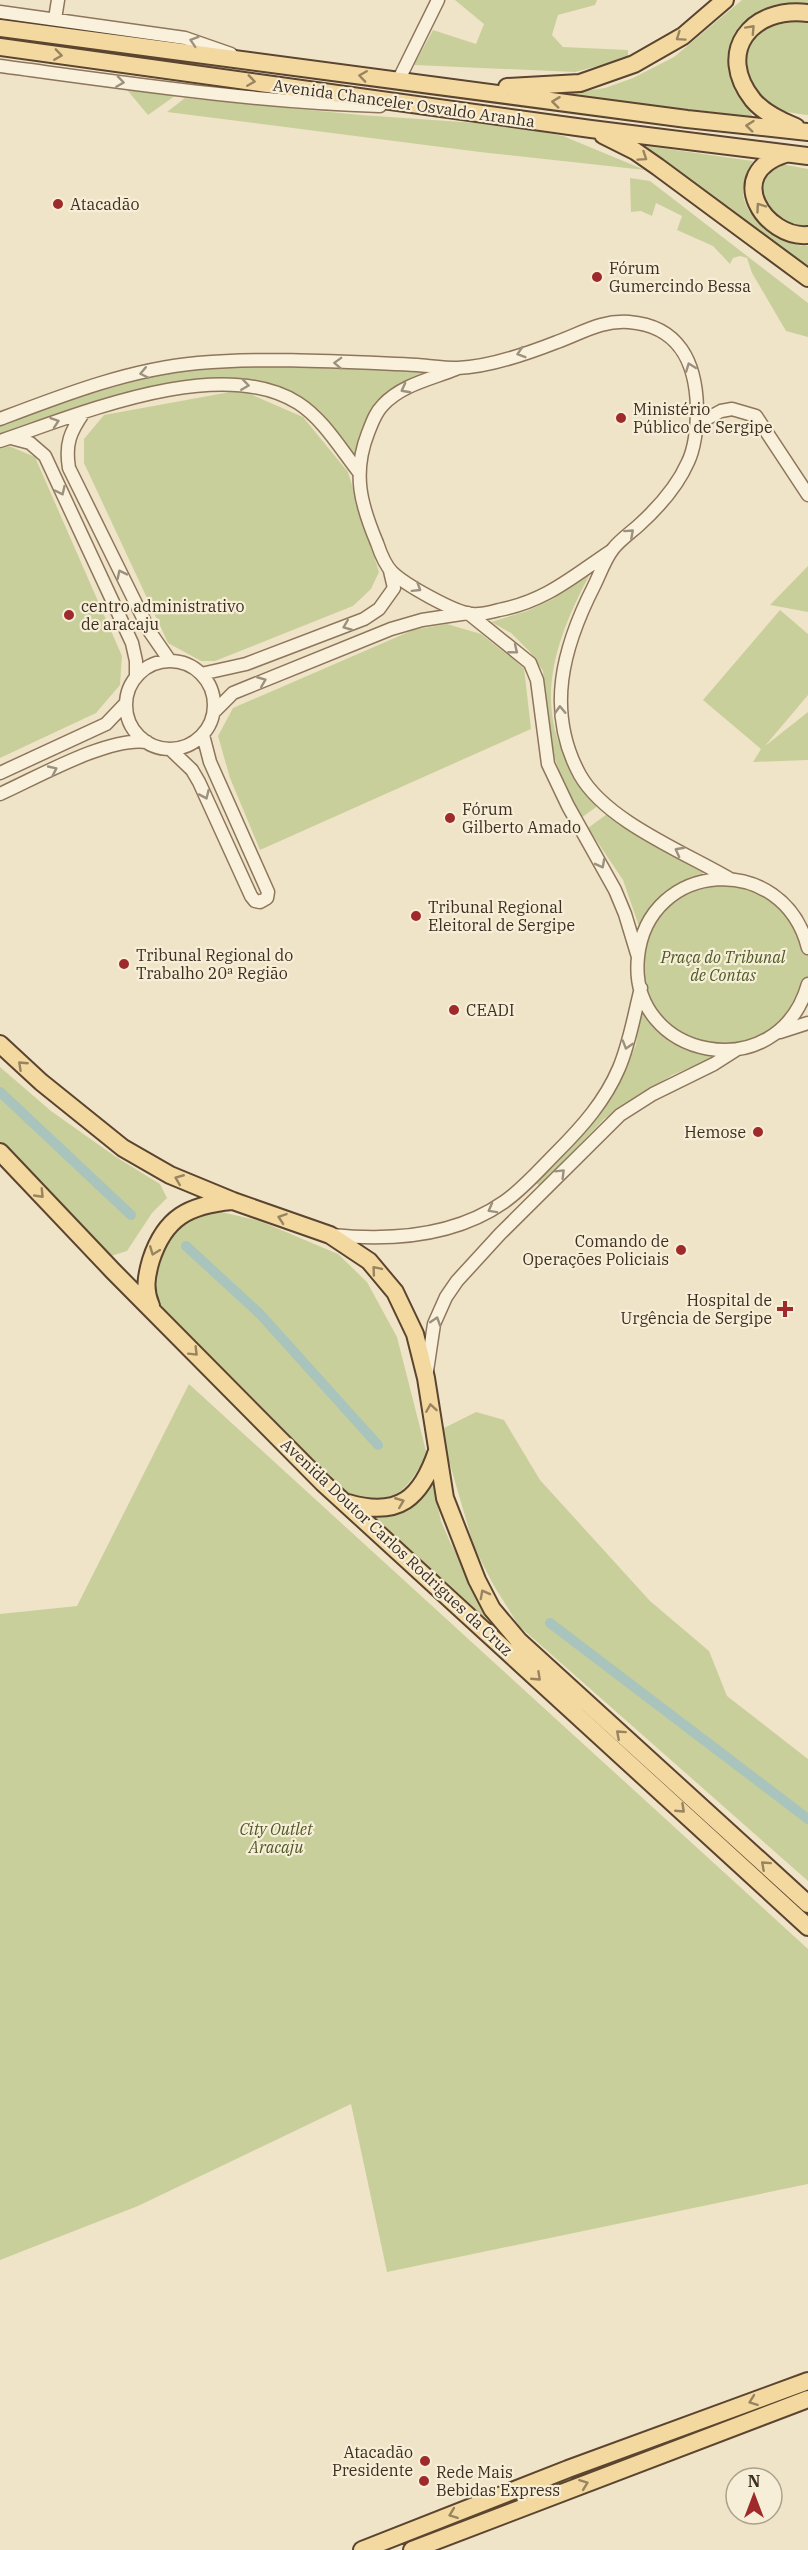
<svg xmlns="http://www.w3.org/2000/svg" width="808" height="2550" font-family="'IBM Plex Serif',serif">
	<rect width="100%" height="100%" fill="#f0e4c8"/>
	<path fill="#c9cf9b" d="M455 0H597L595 5 558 15 552 35 563 47 628 50V58L575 72 414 65 433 30 476 44 484 24Z
		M742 0H808V4C766 0 721 27 732 75 736 90 745 103 753 117L563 94 605 88 633 78 674 57Z
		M808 19V115C787 113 755 107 748 83 745 72 745 60 743 49L759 24Z
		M123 85 179 93 148 115Z
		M185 98 361 115 506 125 563 136 645 170 480 152 167 112Z
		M639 145 753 161C735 191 742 210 769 230 782 240 792 246 808 246V273L701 187Z
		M776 163 808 169V227C778 226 772 212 756 190L758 176Z
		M630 178 650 181 808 303V337L786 331 752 273 747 258 740 256 733 258 730 264 713 246 677 230 682 216 656 203 652 216 641 211 631 212Z
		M244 366 435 370 396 390 358 458C344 442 324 414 308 403 280 382 244 382 210 380L0 436V425L79 397 147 378 185 370Z
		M241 390 303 417 348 472 379 572 371 589 353 606 215 661H201L168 643 84 463V439L104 415Z
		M9 446 35 457 122 656 120 685 96 713 0 758V449Z
		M808 566V612L770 605Z
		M591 572C546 656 527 729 599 805L581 818 561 777 549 740 543 671 530 652 511 633 491 622 527 611 553 599Z
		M780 610 808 634V695L765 746 808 712V760L753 762 761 749 703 700Z
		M447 624 481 634 524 668 531 729 260 850 230 778 218 736 233 708 413 630Z
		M607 814 629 830 707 871 658 900 641 932 623 880 588 828Z
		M699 882H746L789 908 808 948V984L804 998 756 1045 689 1044 649 1009 640 947 656 911Z
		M640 1008C668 1045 672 1047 716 1057L672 1075 604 1119 540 1186 536 1183 577 1139 609 1096 636 1045Z
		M0 1067 51 1111 116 1157 160 1184 167 1198 152 1213 127 1251 111 1256 83 1230 0 1142Z
		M204 1208 260 1221 338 1254 367 1282 397 1337 427 1455C401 1498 400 1499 349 1499L152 1307 147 1266 160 1232Z
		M189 1384 808 1949V2184L387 2272 351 2104 138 2206 0 2260V1614L77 1606Z
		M476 1412 504 1420 540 1480 650 1601 709 1651 727 1696 808 1759V1881L519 1626 494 1586 474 1547 440 1430Z
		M432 1480 441 1521 450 1542 476 1591 499 1627 502 1638 371 1516C406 1517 414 1510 432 1480Z"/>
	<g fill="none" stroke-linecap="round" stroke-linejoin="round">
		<path stroke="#a9c4bc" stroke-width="10" d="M0 1092 131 1215
			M186 1246 260 1314 378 1445
			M550 1623 808 1819"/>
		<g stroke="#8d765c" stroke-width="15">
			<path id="minor" d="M0 12 185 38 231 54
				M55 19 58 0
				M0 66C127 83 253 102 380 106
				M398 81 438 0
				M456 369C431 379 401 385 383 405 375 413 372 423 368 433 352 474 361 505 377 543 380 552 385 565 392 572 404 584 455 613 472 614 481 615 491 612 499 610 546 601 572 577 611 551
				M84 412C70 432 65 444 69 468L150 632 170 661
				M0 419C63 395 130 369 198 363 269 357 345 362 417 365 430 366 444 368 458 368 488 367 529 353 557 342 582 333 601 320 629 322 679 326 696 362 697 408 697 426 696 445 688 462 677 487 658 508 638 526 630 533 619 541 613 549 605 559 600 574 594 586 563 647 545 711 580 775 606 821 684 852 730 879
				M697 424 721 411 732 409 756 416 808 495
				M11 438 30 443 45 456 132 643 136 661V676
				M0 441C80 414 220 354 298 403 323 419 340 448 358 471
				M126 705a44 44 0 1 1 88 0a44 44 0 1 1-88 0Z
				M201 674 246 664 364 619 379 609 394 588 390 571
				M214 712 233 693 391 629 422 620 468 613 530 663 537 680 548 764 568 806 615 890 625 914 638 957
				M170 749 192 770 199 782 251 896 255 901 260 902 267 898 268 892 210 762 203 735
				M0 773 106 724 126 703
				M0 794C36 778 109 736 147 742
				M808 948C783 850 648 860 638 957 627 1059 778 1090 808 984
				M780 1032 808 1023
				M332 1235C391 1241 454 1237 504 1202 524 1188 540 1169 557 1152 582 1127 605 1101 619 1068 630 1042 634 1015 641 988
				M427 1371 434 1324 446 1297 457 1281 500 1234 620 1115 653 1094 714 1064 736 1050"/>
		</g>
		<g stroke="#5b4430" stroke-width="20">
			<path id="major" d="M0 28 687 119 808 132
				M0 47 591 129 808 156
				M507 87 580 83 634 64 683 36 725 0
				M796 127C781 121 763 112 753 100 715 52 751 6 808 13
				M603 135 635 151 658 167 808 278
				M785 154C722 174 766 239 808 235
				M0 1044 41 1082 123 1148 170 1175 233 1201 330 1235 369 1261 395 1292 415 1334 426 1378 445 1498 477 1580 492 1609 519 1641 808 1904
				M0 1152 113 1271 323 1483 808 1927
				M151 1306C144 1290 146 1277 151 1260 165 1217 189 1205 232 1201
				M348 1503C399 1518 421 1498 437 1451
				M362 2550 568 2469 808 2381
				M412 2550 808 2399"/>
		</g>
		<use href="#minor" stroke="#faf1dc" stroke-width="12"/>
		<use href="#major" stroke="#f3d9a0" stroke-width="16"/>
	</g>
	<defs><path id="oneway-chevron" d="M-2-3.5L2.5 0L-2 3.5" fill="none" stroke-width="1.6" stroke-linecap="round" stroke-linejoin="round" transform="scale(1.5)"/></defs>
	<g stroke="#988460">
		<use href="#oneway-chevron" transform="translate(751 29) rotate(-47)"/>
		<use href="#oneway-chevron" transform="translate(680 37) rotate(145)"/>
		<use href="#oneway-chevron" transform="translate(58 55) rotate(8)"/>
		<use href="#oneway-chevron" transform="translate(363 76) rotate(-172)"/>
		<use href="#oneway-chevron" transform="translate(251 81) rotate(8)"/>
		<use href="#oneway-chevron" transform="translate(556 102) rotate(-173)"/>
		<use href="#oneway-chevron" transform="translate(750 126) rotate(-174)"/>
		<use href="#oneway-chevron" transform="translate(643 157) rotate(34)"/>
		<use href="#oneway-chevron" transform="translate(760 207) rotate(-125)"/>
		<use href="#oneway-chevron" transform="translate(22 1065) rotate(-137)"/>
		<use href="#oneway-chevron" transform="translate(179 1179) rotate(-158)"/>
		<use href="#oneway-chevron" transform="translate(40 1194) rotate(46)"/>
		<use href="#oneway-chevron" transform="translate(282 1218) rotate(-161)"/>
		<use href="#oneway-chevron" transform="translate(154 1251) rotate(111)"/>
		<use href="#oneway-chevron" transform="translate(376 1270) rotate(-130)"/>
		<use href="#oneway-chevron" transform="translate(194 1352) rotate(45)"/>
		<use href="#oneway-chevron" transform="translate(431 1408) rotate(-99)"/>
		<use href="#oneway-chevron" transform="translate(400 1502) rotate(-22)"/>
		<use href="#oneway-chevron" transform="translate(484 1594) rotate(-118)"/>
		<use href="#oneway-chevron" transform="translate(537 1677) rotate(43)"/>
		<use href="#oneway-chevron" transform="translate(620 1734) rotate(-138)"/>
		<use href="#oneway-chevron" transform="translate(681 1809) rotate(43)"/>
		<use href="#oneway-chevron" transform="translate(765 1865) rotate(-138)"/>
		<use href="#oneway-chevron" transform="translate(753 2401) rotate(160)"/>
		<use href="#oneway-chevron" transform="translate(584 2484) rotate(-21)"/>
		<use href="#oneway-chevron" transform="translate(453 2514) rotate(159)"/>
	</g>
	<g stroke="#9c907e">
		<use href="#oneway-chevron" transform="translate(194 41) rotate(-162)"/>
		<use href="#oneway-chevron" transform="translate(120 82) rotate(8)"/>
		<use href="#oneway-chevron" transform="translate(521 353) rotate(163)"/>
		<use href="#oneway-chevron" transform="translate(338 363) rotate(-178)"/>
		<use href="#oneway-chevron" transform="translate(690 367) rotate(-111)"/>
		<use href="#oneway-chevron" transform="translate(144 373) rotate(168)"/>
		<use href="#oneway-chevron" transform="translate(245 385) rotate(8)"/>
		<use href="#oneway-chevron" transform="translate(405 389) rotate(152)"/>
		<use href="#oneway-chevron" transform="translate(55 422) rotate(-19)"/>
		<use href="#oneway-chevron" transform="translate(61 491) rotate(65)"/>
		<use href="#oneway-chevron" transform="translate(630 533) rotate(-42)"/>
		<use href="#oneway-chevron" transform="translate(121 574) rotate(-116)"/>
		<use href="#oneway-chevron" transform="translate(417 588) rotate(32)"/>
		<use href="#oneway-chevron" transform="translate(347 626) rotate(158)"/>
		<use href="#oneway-chevron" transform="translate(514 650) rotate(39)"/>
		<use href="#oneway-chevron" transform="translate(262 681) rotate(-22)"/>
		<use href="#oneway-chevron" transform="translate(560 710) rotate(-92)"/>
		<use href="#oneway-chevron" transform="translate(53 770) rotate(-25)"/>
		<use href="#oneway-chevron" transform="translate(205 795) rotate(66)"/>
		<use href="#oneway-chevron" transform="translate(679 851) rotate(-152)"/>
		<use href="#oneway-chevron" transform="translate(601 864) rotate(62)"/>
		<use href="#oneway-chevron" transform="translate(627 1045) rotate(107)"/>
		<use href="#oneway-chevron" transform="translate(561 1173) rotate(-45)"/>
		<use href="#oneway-chevron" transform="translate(492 1209) rotate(151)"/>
		<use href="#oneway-chevron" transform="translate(436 1321) rotate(-72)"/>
	</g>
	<g fill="#9e2a2b" stroke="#f7eed8" stroke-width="2">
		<circle cx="58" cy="204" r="6"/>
		<circle cx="597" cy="277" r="6"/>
		<circle cx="621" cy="418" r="6"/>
		<circle cx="69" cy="615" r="6"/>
		<circle cx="450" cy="818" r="6"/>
		<circle cx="416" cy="916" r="6"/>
		<circle cx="124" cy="964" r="6"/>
		<circle cx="454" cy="1010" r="6"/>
		<circle cx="758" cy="1132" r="6"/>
		<circle cx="681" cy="1250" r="6"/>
		<path d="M782 1300h6v6h6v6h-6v6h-6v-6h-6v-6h6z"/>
		<circle cx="425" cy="2461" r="6"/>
		<circle cx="424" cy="2481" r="6"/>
	</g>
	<g text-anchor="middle" stroke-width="4.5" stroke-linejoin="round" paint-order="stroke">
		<g font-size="16" fill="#3d2e20" stroke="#f7eed8">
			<text transform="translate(404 103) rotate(8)" y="6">Avenida Chanceler Osvaldo Aranha</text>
			<text transform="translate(397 1547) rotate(43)" y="6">Avenida Doutor Carlos Rodrigues da Cruz</text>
		</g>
		<g font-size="16" fill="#3d2e20" stroke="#f7eed8" text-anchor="start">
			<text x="70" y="210">Atacadão</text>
			<text x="609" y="274">Fórum<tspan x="609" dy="18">Gumercindo Bessa</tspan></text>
			<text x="633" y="415">Ministério<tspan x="633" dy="18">Público de Sergipe</tspan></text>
			<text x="81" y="612">centro administrativo<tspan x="81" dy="18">de aracaju</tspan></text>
			<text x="462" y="815">Fórum<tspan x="462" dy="18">Gilberto Amado</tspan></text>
			<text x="428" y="913">Tribunal Regional<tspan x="428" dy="18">Eleitoral de Sergipe</tspan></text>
			<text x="136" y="961">Tribunal Regional do<tspan x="136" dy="18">Trabalho 20ª Região</tspan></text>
			<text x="466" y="1016">CEADI</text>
			<text x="746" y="1138" text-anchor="end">Hemose</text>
			<text x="669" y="1247" text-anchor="end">Comando de<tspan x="669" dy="18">Operações Policiais</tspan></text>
			<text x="772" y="1306" text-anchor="end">Hospital de<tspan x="772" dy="18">Urgência de Sergipe</tspan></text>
			<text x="413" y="2458" text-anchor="end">Atacadão<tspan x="413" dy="18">Presidente</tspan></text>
			<text x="436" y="2478">Rede Mais<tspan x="436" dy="18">Bebidas Express</tspan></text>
		</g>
		<g font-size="16" font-style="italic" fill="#4d5a26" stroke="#f7eed8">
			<text x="723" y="963">Praça do Tribunal<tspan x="723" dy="18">de Contas</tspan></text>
			<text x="276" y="1835">City Outlet<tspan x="276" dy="18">Aracaju</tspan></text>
		</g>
	</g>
	<g transform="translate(754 2496)"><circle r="28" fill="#f7eed8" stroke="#ada18e" stroke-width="1.5"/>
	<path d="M0-4.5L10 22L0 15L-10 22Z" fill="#9e2a2b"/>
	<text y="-9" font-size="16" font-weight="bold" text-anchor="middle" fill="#3d2e20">N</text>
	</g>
</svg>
